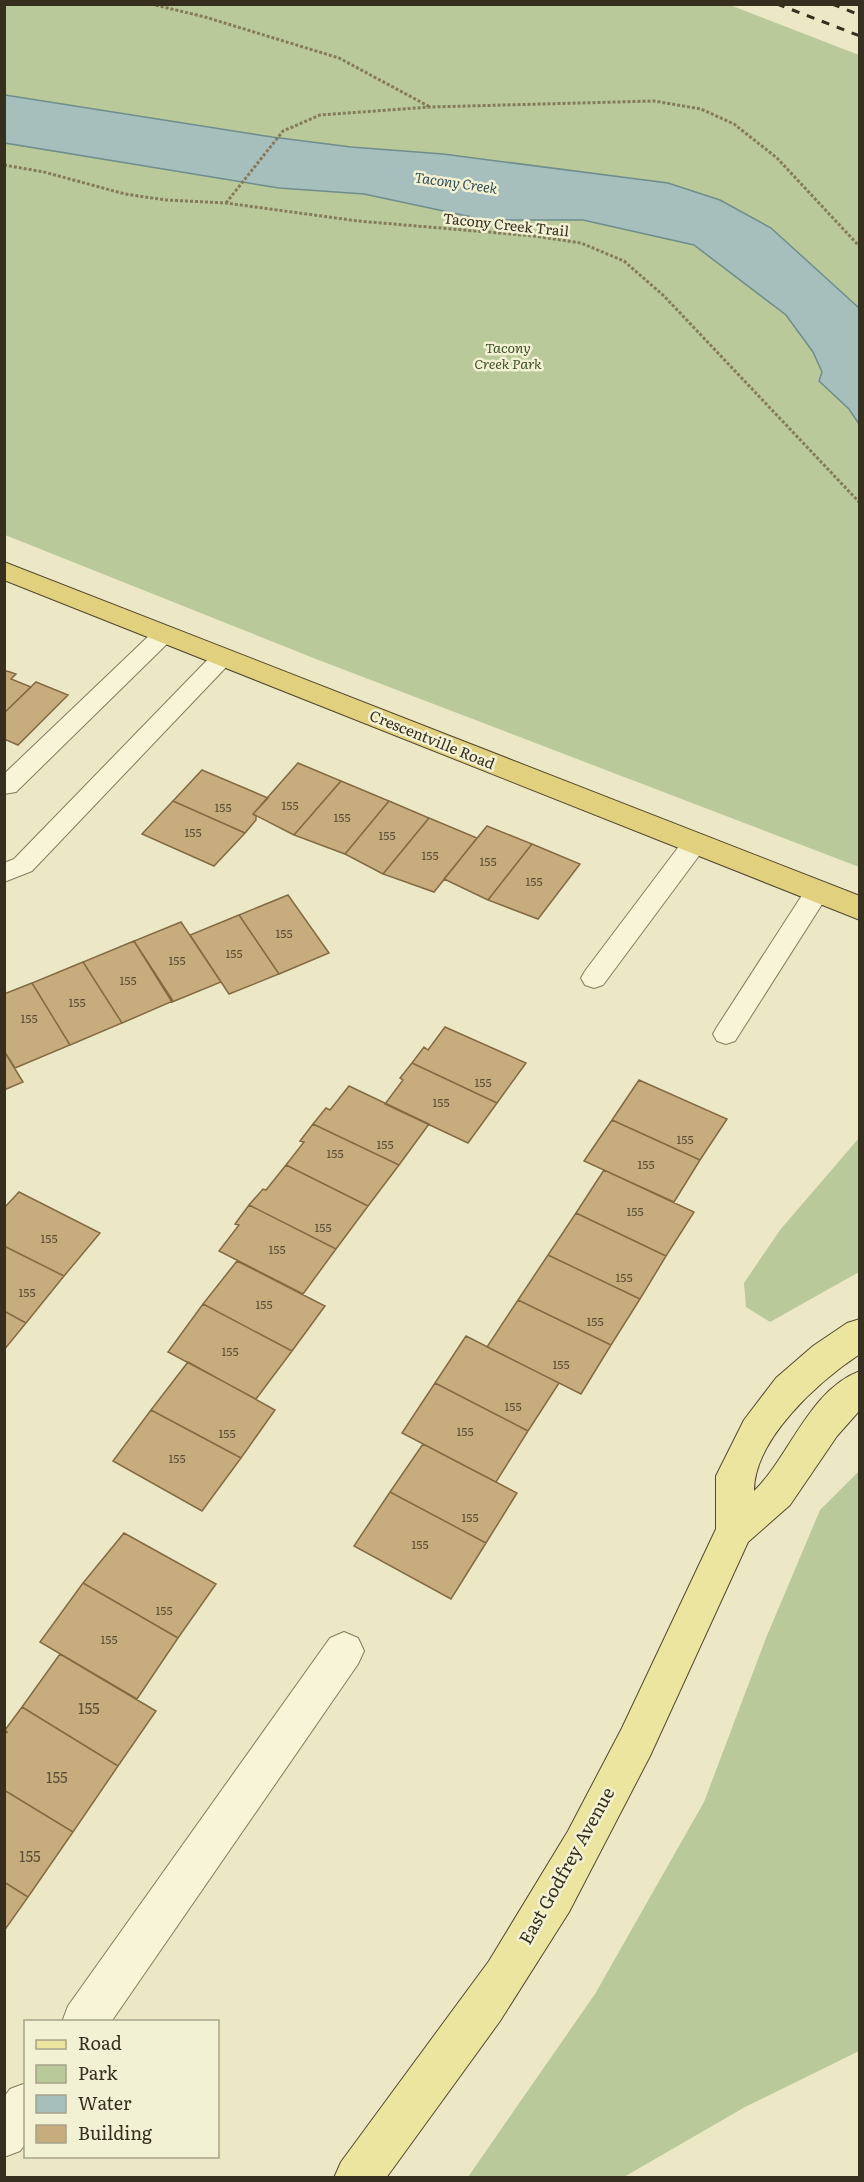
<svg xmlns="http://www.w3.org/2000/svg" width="864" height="2182" font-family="Literata,serif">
	<rect width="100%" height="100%" fill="#ece8c5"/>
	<path fill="#b9c999" d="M4 5H730L859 55V867L316 659 5 535Z
		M859 1138V1272L770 1322 746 1307 744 1283 780 1230Z
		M859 1471V2051L745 2107 624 2177H468L595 1994 704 1802 766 1638 820 1510Z"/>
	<path fill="#a6bfbd" stroke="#6e8d8c" stroke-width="1.5" d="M5 95 272 137 351 147 443 154 668 183 720 200 771 228 859 308V424L849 409 819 381 822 372 813 352 786 315 694 245 583 220H486L364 194 279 188 5 143Z"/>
	<path fill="#c7ac7d" stroke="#836a43" stroke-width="1.5" d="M7 671 16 674 11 679 31 687 4 713V673Z
		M36 682 68 695 18 745 4 739V713Z
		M298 763 341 781 294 835 253 814Z
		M202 770 268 798 253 814 256 816V820L245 833 173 801Z
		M341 781 389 801 345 854 294 835Z
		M173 801 245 833 214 866 142 834Z
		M389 801 429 818 383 874 345 854Z
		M429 818 477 838 434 892 383 874Z
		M487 826 532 844 488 900 444 879Z
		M532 844 580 864 538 919 488 900Z
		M288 895 329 953 279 974 239 915Z
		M239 915 279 974 229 994 190 935Z
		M181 922 221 982 172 1002 134 941Z
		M134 941 173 1001 122 1023 83 962Z
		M83 962 122 1023 70 1045 32 983Z
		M32 983 70 1045 15 1068 4 1051V994Z
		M445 1027 526 1063 497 1103 412 1063 424 1047 428 1050Z
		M4 1051 23 1082 4 1090Z
		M412 1063 497 1103 468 1143 385 1104 403 1080 400 1078Z
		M639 1080 727 1119 700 1160 612 1120Z
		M349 1086 429 1124 399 1165 313 1124 326 1108 330 1110Z
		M612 1120 700 1160 674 1202 584 1161Z
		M313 1124 399 1165 368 1206 286 1165 304 1142 300 1141Z
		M286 1165 368 1206 336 1249 249 1205 263 1189 266 1190Z
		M604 1170 694 1212 666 1256 576 1213Z
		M19 1192 100 1233 64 1276 4 1246V1208Z
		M249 1205 336 1249 303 1294 219 1251 239 1225 235 1224Z
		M576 1213 666 1256 640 1299 548 1255Z
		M4 1246 64 1276 26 1323 4 1311Z
		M548 1255 640 1299 611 1345 518 1300Z
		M237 1261 325 1306 292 1351 203 1304Z
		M518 1300 611 1345 581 1394 487 1347Z
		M203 1304 292 1351 256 1399 168 1352Z
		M4 1311 26 1323 4 1350Z
		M466 1336 559 1383 528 1431 435 1383Z
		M188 1362 275 1410 241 1458 151 1410Z
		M435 1383 528 1431 496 1482 402 1433Z
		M151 1410 241 1458 202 1511 113 1461Z
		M423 1444 517 1493 486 1543 390 1492Z
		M390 1492 486 1543 451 1599 354 1546Z
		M124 1533 216 1584 178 1638 83 1583Z
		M83 1583 178 1638 137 1699 40 1642Z
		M60 1654 156 1711 118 1766 22 1707Z
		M22 1707 118 1766 73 1832 4 1790V1735L7 1732 5 1730Z
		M4 1790 73 1832 28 1897 4 1882Z
		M4 1882 28 1897 4 1931Z"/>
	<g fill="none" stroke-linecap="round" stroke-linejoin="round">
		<g stroke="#857b5c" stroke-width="2">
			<path id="service" d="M164 627 172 629 175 634 172 639 16 792 4 794V774L156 629Z
				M223 649 231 652 234 657 231 662 32 871 4 882V863L14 859 215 652Z
				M695 834 704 837 707 843 704 849 603 985 594 988 585 985 581 978 585 971 686 837Z
				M817 883 826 886 830 892 826 898 735 1041 726 1044 717 1041 713 1034 717 1027 808 886Z"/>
		</g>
		<g stroke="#857b5c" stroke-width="2">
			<path id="minor" d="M344 1632 358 1638 364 1651 358 1664 111 2022H62L68 2006 330 1638Z
				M26 2083V2143L20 2151 4 2157V2097L10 2089Z"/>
		</g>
		<g stroke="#534830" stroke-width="2">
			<path id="primary" d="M860 1319V1354C819 1381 754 1439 754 1491 790 1456 809 1390 860 1371V1410L837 1436 790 1505 748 1542 650 1756 569 1912 500 2021 386 2178H334L341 2162 489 1961 568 1831 622 1728 716 1529V1476L744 1420 776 1378 813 1346 847 1323Z"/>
		</g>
		<g stroke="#534830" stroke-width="2">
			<path id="trunk" d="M4 562 860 896V920L4 580Z"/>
		</g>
		<path stroke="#857b5c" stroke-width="3" stroke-dasharray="3 2" stroke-linecap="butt" d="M151 4 205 17 339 58 430 107
			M4 165 44 172 125 194 166 200 226 203 358 221 534 236 581 243 624 261 664 296 860 503
			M226 203 283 131 320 115 430 107 654 101 701 109 734 124 777 158 860 247"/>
		<use href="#service" fill="#f7f4d8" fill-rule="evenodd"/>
		<use href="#minor" fill="#f7f4d8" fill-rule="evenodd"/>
		<use href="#primary" fill="#ece59f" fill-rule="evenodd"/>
		<use href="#trunk" fill="#e1d07d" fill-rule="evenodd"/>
		<path stroke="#362f1f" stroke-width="3" stroke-dasharray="8 8" stroke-linecap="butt" d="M777 4 860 36
			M832 4 860 15"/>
	</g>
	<g text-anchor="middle" stroke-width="5" stroke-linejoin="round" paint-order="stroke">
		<g font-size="12" fill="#5a4e36">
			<text x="290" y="810">155</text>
			<text x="223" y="812">155</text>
			<text x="342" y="822">155</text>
			<text x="193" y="837">155</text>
			<text x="387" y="840">155</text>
			<text x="430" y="860">155</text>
			<text x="488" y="866">155</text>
			<text x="534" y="886">155</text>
			<text x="284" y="938">155</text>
			<text x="234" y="958">155</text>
			<text x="177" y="965">155</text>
			<text x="128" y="985">155</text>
			<text x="77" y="1007">155</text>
			<text x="29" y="1023">155</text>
			<text x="483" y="1087">155</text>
			<text x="441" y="1107">155</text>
			<text x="685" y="1144">155</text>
			<text x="385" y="1149">155</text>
			<text x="335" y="1158">155</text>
			<text x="646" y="1169">155</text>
			<text x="635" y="1216">155</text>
			<text x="323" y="1232">155</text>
			<text x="49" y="1243">155</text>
			<text x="277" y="1254">155</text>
			<text x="624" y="1282">155</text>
			<text x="27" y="1297">155</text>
			<text x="264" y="1309">155</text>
			<text x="595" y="1326">155</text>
			<text x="230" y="1356">155</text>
			<text x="561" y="1369">155</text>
			<text x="513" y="1411">155</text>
			<text x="465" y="1436">155</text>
			<text x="227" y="1438">155</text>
			<text x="177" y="1463">155</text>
			<text x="470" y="1522">155</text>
			<text x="420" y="1549">155</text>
			<text x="164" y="1615">155</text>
			<text x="109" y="1644">155</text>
		</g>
		<g font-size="14" font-style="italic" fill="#2f4f55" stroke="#f3f1d4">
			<text transform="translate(456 183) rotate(8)" y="5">Tacony Creek</text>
		</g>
		<g font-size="14" fill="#362f1f" stroke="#f3f1d4">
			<text transform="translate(506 225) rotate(6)" y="5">Tacony Creek Trail</text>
		</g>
		<g font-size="14" font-style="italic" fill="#3e5227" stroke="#f3f1d4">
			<text x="508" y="353">Tacony<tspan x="508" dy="16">Creek Park</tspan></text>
		</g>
		<g font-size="15" fill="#362f1f" stroke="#f3f1d4">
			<text transform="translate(432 740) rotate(22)" y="5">Crescentville Road</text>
		</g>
		<g font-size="15" fill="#5a4e36">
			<text x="89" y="1714">155</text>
			<text x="57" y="1783">155</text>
			<text x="30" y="1862">155</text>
		</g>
		<g font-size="18" fill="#362f1f" stroke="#f3f1d4">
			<text transform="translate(567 1866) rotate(-61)" y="6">East Godfrey Avenue</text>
		</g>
	</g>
	<rect width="864" height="2182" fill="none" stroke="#362f1f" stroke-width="12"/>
	<rect x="24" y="2020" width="195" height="138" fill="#f3f1d4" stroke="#a7a38c" stroke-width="1.5"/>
	<rect x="36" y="2040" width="30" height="9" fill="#ece59f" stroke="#a7a38c" stroke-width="1.5"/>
	<text x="78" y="2050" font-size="18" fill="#362f1f">Road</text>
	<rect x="36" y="2065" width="30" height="18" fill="#b9c999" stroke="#a7a38c" stroke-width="1.5"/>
	<text x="78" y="2080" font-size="18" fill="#362f1f">Park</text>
	<rect x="36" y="2095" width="30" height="18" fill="#a6bfbd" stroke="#a7a38c" stroke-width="1.5"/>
	<text x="78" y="2110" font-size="18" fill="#362f1f">Water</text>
	<rect x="36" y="2125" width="30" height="18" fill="#c7ac7d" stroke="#a7a38c" stroke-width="1.5"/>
	<text x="78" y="2140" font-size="18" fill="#362f1f">Building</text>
</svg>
